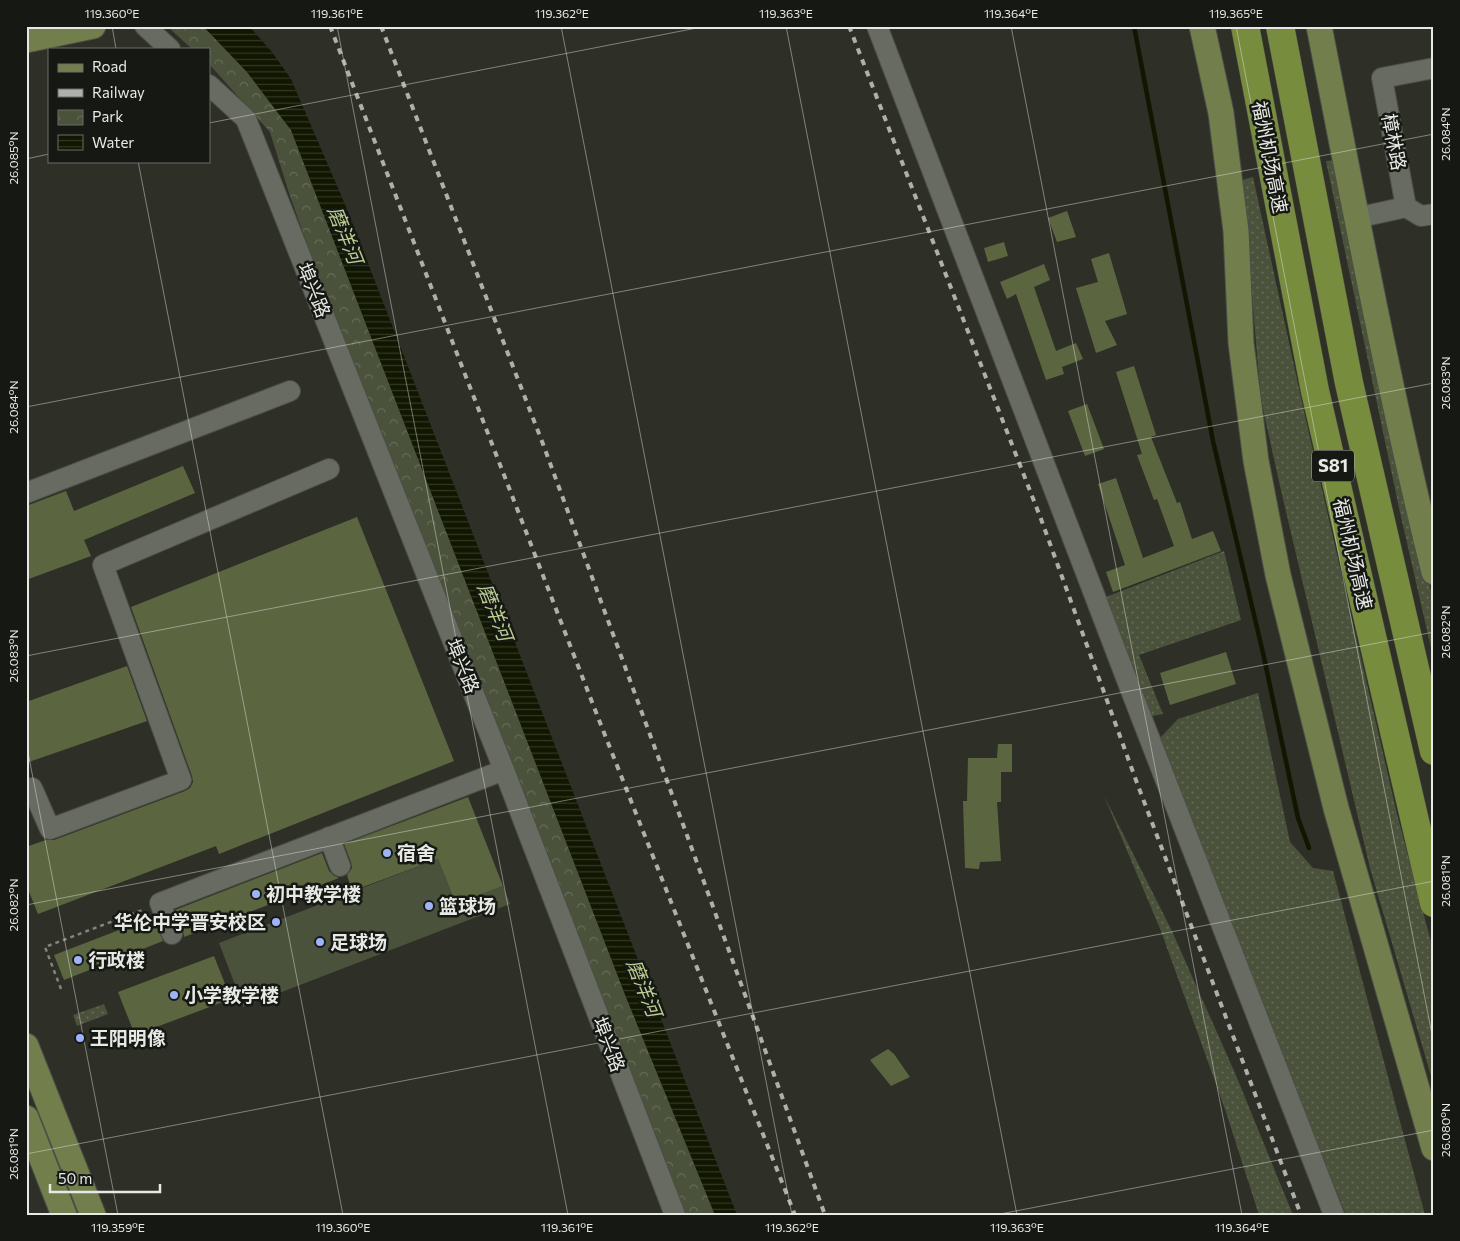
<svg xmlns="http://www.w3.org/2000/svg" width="1460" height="1241" font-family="Commissioner,'Noto Sans SC',sans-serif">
	<defs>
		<pattern id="grass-dots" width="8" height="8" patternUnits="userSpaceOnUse" patternTransform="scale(1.25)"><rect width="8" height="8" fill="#4b523b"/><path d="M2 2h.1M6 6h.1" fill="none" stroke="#656b57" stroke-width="1.8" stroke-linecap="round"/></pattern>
		<pattern id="park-crowns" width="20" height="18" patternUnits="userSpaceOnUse" patternTransform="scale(1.25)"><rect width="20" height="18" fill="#4b523b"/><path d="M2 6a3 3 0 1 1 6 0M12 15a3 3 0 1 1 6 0" fill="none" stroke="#656b57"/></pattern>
		<pattern id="water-rules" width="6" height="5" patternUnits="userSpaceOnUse" patternTransform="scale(1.25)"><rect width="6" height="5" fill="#101600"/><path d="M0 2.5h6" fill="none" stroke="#333825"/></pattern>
	</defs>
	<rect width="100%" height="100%" fill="#2e3028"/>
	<path fill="url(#grass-dots)" d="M1335 160 1410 505 1434 603V661L1399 508 1326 161Z
		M1253 177 1305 416 1397 814 1434 953V1086L1370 868 1280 486 1261 400 1242 180Z
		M1224 551 1241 620 1139 655 1163 714 1147 717 1106 597Z
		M1258 693 1290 842 1313 868 1333 871 1425 1215H1346L1234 936 1162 750 1161 737 1178 719Z
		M1104 796 1171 929 1235 1073 1293 1215H1259L1226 1112 1161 931Z
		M104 1004 108 1014 77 1026 73 1015Z"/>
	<path fill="url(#park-crowns)" d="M167 26H203L247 72 291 130 626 997 715 1215H679L334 321 289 193 270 132 209 64V49H192Z"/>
	<path fill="#4b523b" d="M438 859 456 904 503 886 510 904 243 1007 242 1003 239 1004 237 997 239 995 219 943Z"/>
	<path fill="url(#water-rules)" d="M203 26H249L272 52 291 79 347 209 737 1215H715L626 997 291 130 247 72Z"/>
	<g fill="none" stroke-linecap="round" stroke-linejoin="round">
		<path stroke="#101600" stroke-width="4.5" d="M1134 26 1213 441 1263 653 1298 818 1309 848"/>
	</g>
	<path fill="#5b6641" d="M1067 211 1076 237 1057 242 1048 218Z
		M1004 242 1008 256 988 262 984 248Z
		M1109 253 1127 314 1105 321 1117 345 1096 353 1076 288 1098 282 1091 259Z
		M1044 264 1050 280 1034 287 1056 351 1076 343 1083 359 1062 367 1064 374 1046 380 1016 294 1007 299 1000 282Z
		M1134 366 1156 435 1151 437 1177 503 1180 502 1192 539 1213 531 1221 551 1113 592 1106 572 1125 565 1098 484 1116 478 1143 558 1174 546 1157 499 1154 500 1137 455 1142 454 1116 372Z
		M1087 404 1104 449 1085 456 1068 411Z
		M183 466 195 493 84 540 91 556 26 580V506L66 491 74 511Z
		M357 517 454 761 219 854 216 846 38 914 26 884V847L46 840H54L185 791 190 788 193 782 192 776 131 607Z
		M1226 652 1236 684 1170 705 1160 673Z
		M127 666 147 721 26 763V702Z
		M998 744H1012V772H1001V802H997L1001 861 980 862 979 869 965 868 963 801H967L968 758H997Z
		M468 797 503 886 456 904 438 859 352 891 347 875 352 868 351 862 344 844Z
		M322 853 329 871 333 875 339 878 184 937 183 930 175 910Z
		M153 917 163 941 64 980 54 955Z
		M214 956 231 999 135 1035 118 992Z
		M888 1049 894 1054 910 1077 891 1086 870 1060Z"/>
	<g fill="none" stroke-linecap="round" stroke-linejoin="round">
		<g stroke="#4c4e47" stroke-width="22">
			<path id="minor" d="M145 26 170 49
				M877 26 1130 688 1334 1215
				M209 85 246 119 504 770 675 1215
				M1406 207 1421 216 1434 214
				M1356 218 1406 207 1382 78 1434 68
				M26 493 290 391
				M26 790 32 788 50 829 181 780 103 565 329 469
				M329 837 340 866
				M172 934 160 903 504 770"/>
		</g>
		<g stroke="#4c4e47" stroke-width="27">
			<path id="major" d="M1202 26 1221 113 1236 231 1241 343 1256 461 1278 575 1336 808 1434 1148
				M1319 26C1355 209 1389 391 1434 572
				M26 40 93 26
				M26 1046 93 1215
				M26 1118 64 1215"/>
		</g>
		<g stroke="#4c4e47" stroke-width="29">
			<path id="highway" d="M1245 26 1315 391 1434 903
				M1280 26 1349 383 1434 751"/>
		</g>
		<path stroke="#82847d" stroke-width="2.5" stroke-dasharray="4 4" stroke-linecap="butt" d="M61 989 45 947 145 909"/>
		<use href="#minor" stroke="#686b62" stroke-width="20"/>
		<use href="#major" stroke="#727f4c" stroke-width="25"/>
		<use href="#highway" stroke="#788c3e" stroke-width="28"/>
		<path stroke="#aeb0aa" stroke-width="4" stroke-dasharray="6 6" stroke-linecap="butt" d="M330 26 599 720 795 1215
			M381 26 543 444 684 827 825 1215
			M849 26 1041 519 1137 783 1301 1215"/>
	</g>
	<path fill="none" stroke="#e7e9e4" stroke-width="1" stroke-opacity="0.45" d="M112 26 116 49M337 26 568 1215M561 26 792 1215M786 26 1017 1215M1011 26 1242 1215M1236 26 1434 1045M209 123 707 26M26 159 49 154M138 161 343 1215M26 407 1434 134M26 656 1434 383M26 742 118 1215M26 905 1434 632M26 1154 1434 881M995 1215 1434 1130"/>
	<g fill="#9eb3fd" stroke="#161814" stroke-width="2">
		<circle cx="387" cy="853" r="5"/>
		<circle cx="256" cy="894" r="5"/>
		<circle cx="429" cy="906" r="5"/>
		<circle cx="276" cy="922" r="5"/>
		<circle cx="320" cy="942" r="5"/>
		<circle cx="78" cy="960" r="5"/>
		<circle cx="174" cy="995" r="5"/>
		<circle cx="80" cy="1038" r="5"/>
	</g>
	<g text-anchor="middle" stroke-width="5" stroke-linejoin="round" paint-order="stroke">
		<rect fill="#161814" stroke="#a8aaa6" stroke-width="1" x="1312" y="450.5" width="42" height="31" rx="4"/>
		<g font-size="18" font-weight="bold" fill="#e7e9e4">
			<text x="1333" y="472">S81</text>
		</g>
		<g font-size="19" fill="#e7e9e4" stroke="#161814">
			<text transform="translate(1394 142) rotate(79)" y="7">樟林路</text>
			<text transform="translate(1270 157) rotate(79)" y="7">福州机场高速</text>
			<text transform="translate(314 290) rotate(68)" y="7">埠兴路</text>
			<text transform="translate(1353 554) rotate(77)" y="7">福州机场高速</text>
			<text transform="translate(463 666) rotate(68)" y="7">埠兴路</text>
			<text transform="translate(609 1044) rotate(69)" y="7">埠兴路</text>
		</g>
		<g font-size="19" font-weight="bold" fill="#e7e9e4" stroke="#161814" text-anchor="start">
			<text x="397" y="860">宿舍</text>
			<text x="266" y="901">初中教学楼</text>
			<text x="439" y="913">篮球场</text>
			<text x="266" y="929" text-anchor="end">华伦中学晋安校区</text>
			<text x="330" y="949">足球场</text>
			<text x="88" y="967">行政楼</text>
			<text x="184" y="1002">小学教学楼</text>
			<text x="90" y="1045">王阳明像</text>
		</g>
		<g font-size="20" font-style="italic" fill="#bacd8d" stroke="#161814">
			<text transform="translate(345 235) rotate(68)" y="7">磨洋河</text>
			<text transform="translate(495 612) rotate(68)" y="7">磨洋河</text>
			<text transform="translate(644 988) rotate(68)" y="7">磨洋河</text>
		</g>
	</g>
	<rect width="1460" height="1241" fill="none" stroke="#161814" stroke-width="55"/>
	<rect x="48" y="48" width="162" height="115" fill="#161814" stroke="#6a6c67"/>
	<rect x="58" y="64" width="25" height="8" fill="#727f4c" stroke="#6a6c67"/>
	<text x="92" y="72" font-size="15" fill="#e7e9e4">Road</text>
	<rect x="58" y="89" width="25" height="8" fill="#aeb0aa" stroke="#6a6c67"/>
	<text x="92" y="98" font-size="15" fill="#e7e9e4">Railway</text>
	<rect x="58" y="110" width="25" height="15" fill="url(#park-crowns)" stroke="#6a6c67"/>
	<text x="92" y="122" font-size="15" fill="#e7e9e4">Park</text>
	<rect x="58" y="135" width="25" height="15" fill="url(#water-rules)" stroke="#6a6c67"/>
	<text x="92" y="148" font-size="15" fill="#e7e9e4">Water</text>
	<path d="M50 1184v8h110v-8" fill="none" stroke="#e7e9e4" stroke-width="2.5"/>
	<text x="58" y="1184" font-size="15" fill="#e7e9e4" stroke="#161814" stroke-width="4" paint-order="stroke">50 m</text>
	<rect x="28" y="28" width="1404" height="1186" fill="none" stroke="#e7e9e4" stroke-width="2"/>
	<g font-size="12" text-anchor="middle" fill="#e7e9e4">
		<text x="112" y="18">119.360°E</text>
		<text x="337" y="18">119.361°E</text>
		<text x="562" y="18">119.362°E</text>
		<text x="786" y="18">119.363°E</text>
		<text x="1011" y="18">119.364°E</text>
		<text x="1236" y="18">119.365°E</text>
		<text transform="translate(1446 134) rotate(-90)" y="4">26.084°N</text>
		<text transform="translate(14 158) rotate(-90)" y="4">26.085°N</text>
		<text transform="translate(1446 383) rotate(-90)" y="4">26.083°N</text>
		<text transform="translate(14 407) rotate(-90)" y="4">26.084°N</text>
		<text transform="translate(1446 632) rotate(-90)" y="4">26.082°N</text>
		<text transform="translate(14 656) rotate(-90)" y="4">26.083°N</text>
		<text transform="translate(1446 881) rotate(-90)" y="4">26.081°N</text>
		<text transform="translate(14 905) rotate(-90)" y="4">26.082°N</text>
		<text transform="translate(1446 1130) rotate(-90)" y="4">26.080°N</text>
		<text transform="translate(14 1154) rotate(-90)" y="4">26.081°N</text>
		<text x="118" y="1232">119.359°E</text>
		<text x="343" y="1232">119.360°E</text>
		<text x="567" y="1232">119.361°E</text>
		<text x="792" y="1232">119.362°E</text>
		<text x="1017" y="1232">119.363°E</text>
		<text x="1242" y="1232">119.364°E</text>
	</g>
</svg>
